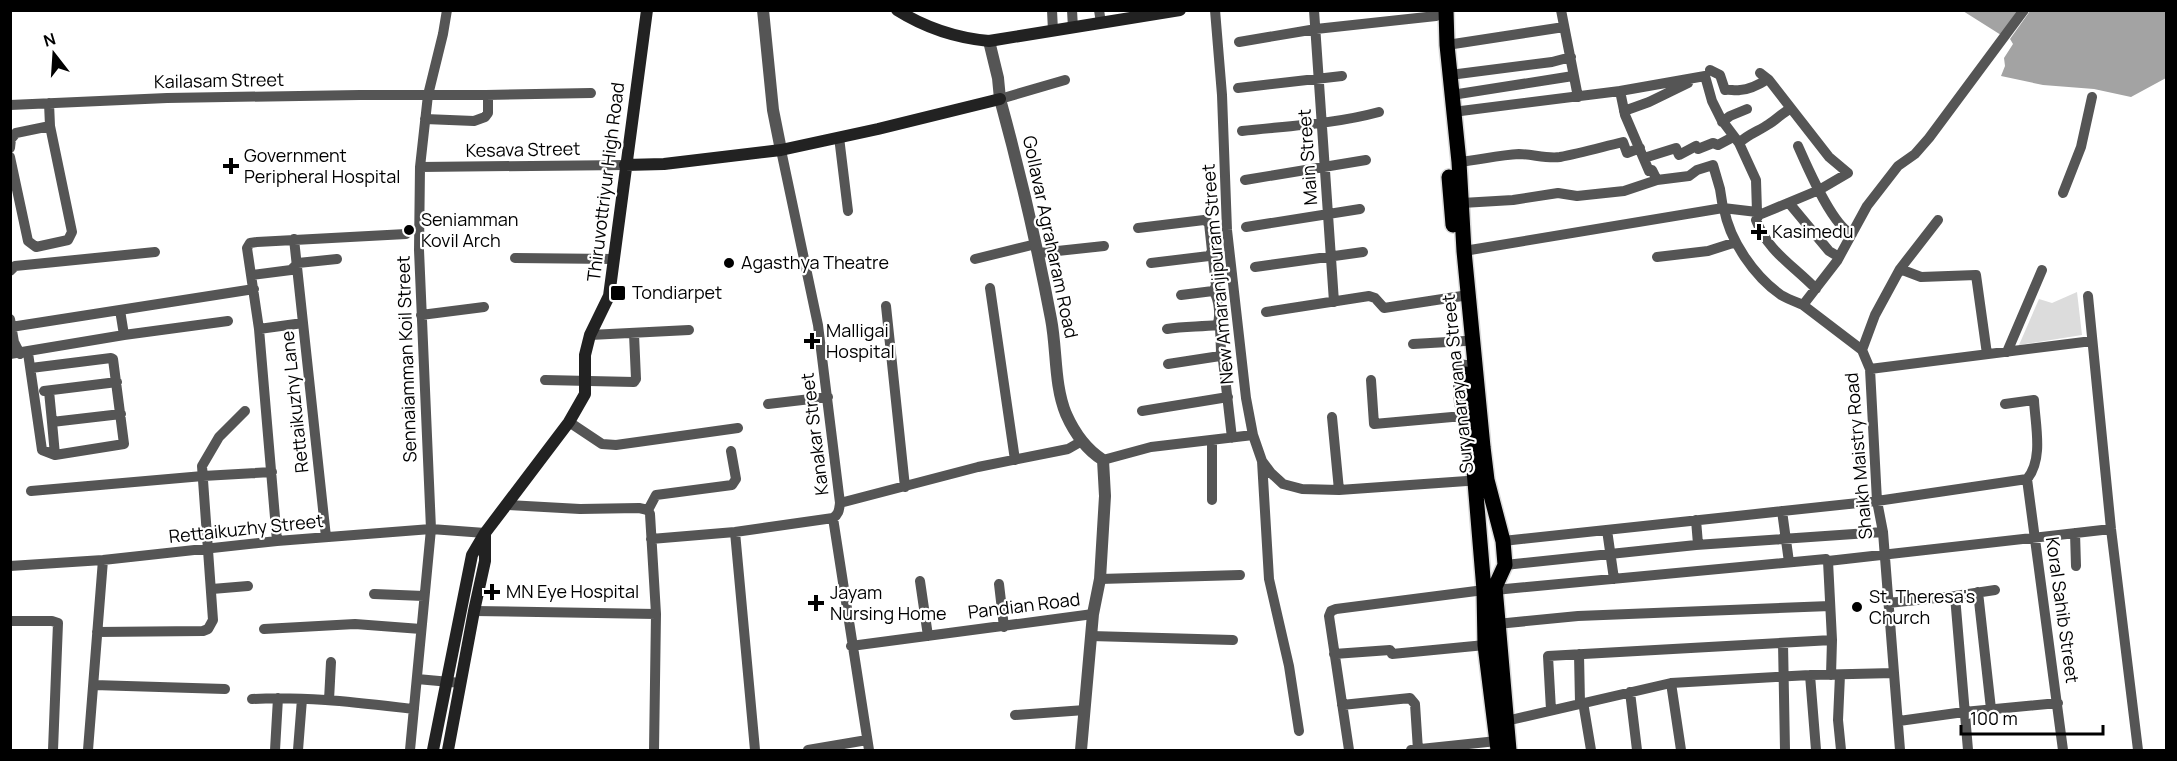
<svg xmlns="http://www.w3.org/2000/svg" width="2177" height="761" font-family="Manrope,sans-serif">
	<rect width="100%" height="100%" fill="#fff"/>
	<path fill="#dcdcdc" d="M2077 292 2082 335 2019 345 2039 299 2052 303Z"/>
	<path fill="#a3a3a3" d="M1963 11H2018L2001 35Z
		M2030 11H2166V78L2131 97 2094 89 2043 85 2001 76 2005 66 2004 58 2013 44 2010 39Z"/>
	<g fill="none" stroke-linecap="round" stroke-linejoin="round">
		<g stroke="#dbdbdb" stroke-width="18">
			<path id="primary" d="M1446 10 1447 45 1459 162 1464 251 1483 447 1487 480 1503 541 1505 565 1495 587 1509 750
				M1449 177 1453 225
				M1466 374 1484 590 1485 645 1498 750"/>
		</g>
		<path stroke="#555" stroke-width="10" d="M1052 10 1053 31
			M1072 10 1073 28
			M1099 10 1101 23
			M1215 10 1222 95 1227 230 1246 398 1253 435 1262 461 1269 579 1289 666 1299 731
			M1314 10 1334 302
			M1561 10 1578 97
			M1239 42 1316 29 1436 16
			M1447 45 1564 27
			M1710 70 1720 75 1725 90C1730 89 1734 91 1740 90 1749 90 1760 84 1768 79
			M1450 75 1552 62 1571 57
			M1238 88 1342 76
			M1620 91 1625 115 1649 171 1652 170 1657 180
			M1452 95 1573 76
			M1000 99 1065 80
			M10 105 167 98 360 95H486L591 93
			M1624 111 1649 102 1688 83
			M1453 112 1620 91 1705 76 1712 101 1721 119 1739 143 1756 180 1757 212
			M425 119 474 121 485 117 488 113V95
			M1722 122 1730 116 1747 109
			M1242 131C1288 126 1335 124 1379 112
			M839 137 848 211
			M1739 143C1748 134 1759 131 1769 124 1777 119 1782 113 1790 109
			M1798 146C1807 166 1832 226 1852 234
			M10 148 11 139 16 133 50 126 49 103
			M10 157 28 241 36 247 68 240 72 232 50 126
			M1644 158 1676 148 1679 155 1696 146 1698 149 1713 143 1718 145 1733 137
			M1459 162C1479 160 1499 155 1519 154 1532 154 1547 159 1560 157 1581 153 1602 147 1623 142L1627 153 1640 148
			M420 167 625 165
			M1245 180 1366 160
			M2063 193 2081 147 2092 97
			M1462 203 1513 200 1558 193 1577 196 1624 191 1657 180 1689 176 1697 170 1713 165 1720 189 1723 208
			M1789 203 1829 251 1839 257
			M1724 209C1730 241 1754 276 1781 295 1788 299 1796 302 1803 305
			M1759 215 1756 220C1768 252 1793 265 1816 289
			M1246 227 1360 209
			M1138 228 1204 220 1209 223 1212 251 1209 256 1213 258 1216 286 1213 291C1219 298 1221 317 1217 325L1220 327 1221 351 1220 356 1223 360 1232 438
			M294 239 326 537
			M1464 251 1723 208 1757 212 1759 215 1819 190 1848 173 1829 157 1769 80 1760 73
			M1039 253 1104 246
			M1657 257 1708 251 1736 242
			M515 258 613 259
			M975 259 1036 244
			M1151 263 1209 256
			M1255 267 1363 252
			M1900 269 1921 277 1976 275 1987 354
			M10 271 15 266 155 252
			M252 275 291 270 298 263 337 259
			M990 288 1015 460
			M1181 295 1213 291
			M2088 296 2111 529 2138 750
			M886 306 905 487
			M120 310 124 335
			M1266 312 1369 296 1375 298 1384 308 1462 296
			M421 315 484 307
			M10 319 14 342 20 354
			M11 327 254 289
			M259 329 303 323
			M1167 329C1184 326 1200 327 1217 325
			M590 335 689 330
			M1413 344 1465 341
			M1862 350 1875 315 1900 269 1938 220
			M2007 352 2042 270
			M28 353 42 450 55 455 124 444 113 359 111 358 31 368
			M10 354 124 335 228 321
			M1168 364 1220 356
			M1870 369 2092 341
			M545 380 634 382 636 379 634 334
			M1371 380 1374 424 1452 417H1463L1469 419
			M44 391 117 382
			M49 391 52 422 121 414
			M768 404 828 397
			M1459 404 1457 364 1466 365
			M1142 411 1228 397
			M1332 417 1339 490
			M52 422 55 455
			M569 422 602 444 616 445 738 428
			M1212 440V500
			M1103 460 1151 447 1253 435
			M1262 461 1271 473 1283 484 1302 489 1339 490 1481 480
			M2027 479 2063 750
			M31 491 203 476 272 472
			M840 503 978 467 1068 449 1082 441
			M508 505 580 509 639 508 648 510 650 514 656 614 654 750
			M648 510 656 495 732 485 736 479 731 451
			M1782 511 1789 562
			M833 518 869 750
			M1696 520 1698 544
			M1607 530 1614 579
			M735 532 755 750
			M2075 533 2076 566
			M651 539 735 532 833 518C839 514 839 510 840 503L818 325 781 150
			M277 541 259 329 247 248 250 243 257 242 406 234
			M1503 541 1877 501 2027 479C2044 459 2035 424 2034 400L2005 404
			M1828 561 1832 640 1831 675
			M1505 565 1696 545 1883 532
			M10 566 103 560 277 541 431 529 485 533
			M1100 579 1240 575
			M920 581 928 636
			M999 584 1004 627
			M212 589 248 586
			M1495 590 1826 559 1828 561 2111 529
			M1978 592 1991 709
			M374 594 424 596
			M1955 596 1968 750
			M1888 603 1955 596 1995 590
			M474 611 656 614
			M10 621H52L58 623 53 750
			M1497 624 1578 616 1830 606
			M264 629 355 624 421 629
			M97 632 203 631 208 629 213 620 202 466 219 437 245 411
			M1091 636 1233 640
			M1783 643 1785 750
			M851 646 1093 614
			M1334 654 1390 650 1392 654 1485 645
			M1579 654 1580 703
			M1810 675 1816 750
			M1840 675 1838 720 1841 750
			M417 679 461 683
			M1671 683 1681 750
			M94 685 225 689
			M1630 692 1637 750
			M252 699C306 696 360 703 414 709
			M329 700 331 662
			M1583 702 1591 750
			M1342 705 1410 698 1415 704 1418 750
			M1551 710 1548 656 1832 640
			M1015 715 1085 710
			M1506 721 1671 683 1810 675 1894 673
			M1899 721 1964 712 2058 703
			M88 750 103 560
			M275 750 278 698
			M298 750 302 699
			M410 750 431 529 419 250 420 167 428 95 443 34 447 10
			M808 750 867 740
			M1349 750 1329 616 1331 611 1336 609 1484 590
			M1411 750 1497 741
			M1900 750 1883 532 1877 501 1870 369 1862 350 1803 305 1837 261 1867 206 1898 166 1915 154 1929 138 2024 10"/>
		<path stroke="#555" stroke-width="12" d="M763 10 773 110 781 150
			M989 41 998 78 1000 99C1020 172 1037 245 1051 319 1057 350 1054 385 1066 414 1074 432 1087 450 1103 460L1105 496 1100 579 1093 614 1081 750"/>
		<path stroke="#222" stroke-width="12" d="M897 10C924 27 957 38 989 41L1180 10
			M625 165 664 164 781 150 878 129 1000 99
			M433 750 472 555 485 533 569 422 585 394V355L590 335 609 296 647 10
			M448 750 474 611 485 561V534"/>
		<use href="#primary" stroke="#000" stroke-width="15"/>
	</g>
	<g fill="#000" stroke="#fff" stroke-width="2">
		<path d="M228 157h6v6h6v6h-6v6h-6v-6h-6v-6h6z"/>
		<circle cx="409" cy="230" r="6"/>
		<path d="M1756 223h6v6h6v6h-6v6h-6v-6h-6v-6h6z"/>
		<circle cx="729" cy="263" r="6"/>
		<rect x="610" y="285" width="16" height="16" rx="3"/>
		<path d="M809 332h6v6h6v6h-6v6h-6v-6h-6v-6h6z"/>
		<path d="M489 583h6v6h6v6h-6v6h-6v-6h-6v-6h6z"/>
		<path d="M813 594h6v6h6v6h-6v6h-6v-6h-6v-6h6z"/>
		<circle cx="1857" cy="607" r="6"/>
	</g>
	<g text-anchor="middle" stroke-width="4.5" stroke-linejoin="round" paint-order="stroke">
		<g font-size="18" fill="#000" stroke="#fff">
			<text transform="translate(219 81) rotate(-1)" y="6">Kailasam Street</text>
			<text transform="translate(523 150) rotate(-1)" y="6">Kesava Street</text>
			<text transform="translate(1308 157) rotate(-94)" y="6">Main Street</text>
			<text transform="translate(606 182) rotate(-83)" y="6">Thiruvottriyur High Road</text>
			<text transform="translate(1050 237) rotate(78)" y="6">Gollavar Agraharam Road</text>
			<text transform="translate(1218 274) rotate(-95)" y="6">New Amaranjipuram Street</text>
			<text transform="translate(407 359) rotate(-92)" y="6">Sennaiamman Koil Street</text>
			<text transform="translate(1458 384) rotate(-96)" y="6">Suryanarayana Street</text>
			<text transform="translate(295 402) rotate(-96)" y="6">Rettaikuzhy Lane</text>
			<text transform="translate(815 434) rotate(-97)" y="6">Kanakar Street</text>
			<text transform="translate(1859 456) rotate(-95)" y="6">Shaikh Maistry Road</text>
			<text transform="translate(246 529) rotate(-6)" y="6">Rettaikuzhy Street</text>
			<text transform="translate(1024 606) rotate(-7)" y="6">Pandian Road</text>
			<text transform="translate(2062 610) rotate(82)" y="6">Koral Sahib Street</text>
		</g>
		<g font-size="18" fill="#000" stroke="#fff" text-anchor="start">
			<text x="244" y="162">Government<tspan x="244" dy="21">Peripheral Hospital</tspan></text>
			<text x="421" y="226">Seniamman<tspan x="421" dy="21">Kovil Arch</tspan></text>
			<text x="1772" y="238">Kasimedu</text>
			<text x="741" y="269">Agasthya Theatre</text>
			<text x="632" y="299">Tondiarpet</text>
			<text x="826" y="337">Malligai<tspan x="826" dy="21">Hospital</tspan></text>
			<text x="506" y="598">MN Eye Hospital</text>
			<text x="830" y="599">Jayam<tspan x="830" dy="21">Nursing Home</tspan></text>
			<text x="1869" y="603">St. Theresa's<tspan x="1869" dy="21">Church</tspan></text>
		</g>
	</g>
	<rect width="2177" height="761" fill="none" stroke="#000000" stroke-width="24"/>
	<g transform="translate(54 54) rotate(343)" stroke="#ffffff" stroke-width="4.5" paint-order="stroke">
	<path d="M0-4.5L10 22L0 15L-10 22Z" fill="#000000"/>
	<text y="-9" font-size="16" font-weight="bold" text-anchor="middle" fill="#000000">N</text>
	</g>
	<path d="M1961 725v9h142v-9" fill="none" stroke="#000000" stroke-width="3"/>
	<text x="1970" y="725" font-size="18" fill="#000000" stroke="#ffffff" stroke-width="4.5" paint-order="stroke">100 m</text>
</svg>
